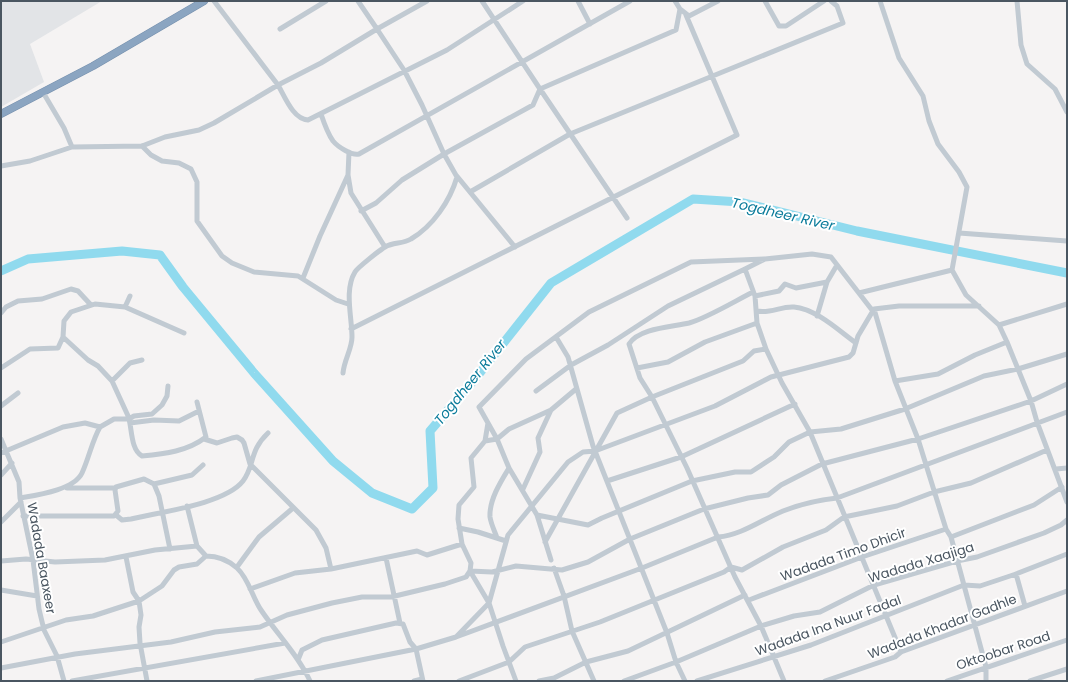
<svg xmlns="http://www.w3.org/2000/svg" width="1068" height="682" font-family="Poppins,sans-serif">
	<rect width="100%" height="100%" fill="#f5f3f3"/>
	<path fill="#e2e4e7" d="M1 1H102L30 44 44 82 1 107Z"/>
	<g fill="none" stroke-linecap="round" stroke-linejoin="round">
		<path stroke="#90daee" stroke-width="9" d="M1 271 28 259 122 251 160 255 183 287 254 373 333 461 372 493 412 509 433 488 430 431 479 374 551 283 693 199 740 202 857 231 1067 273"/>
		<g stroke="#7690ad" stroke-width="8">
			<path id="highway" d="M1 114 93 66 204 1"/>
		</g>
		<path stroke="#c1cad2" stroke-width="5" d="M214 1 278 85 321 63 377 29 358 1
			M578 1 590 24
			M675 1 680 9 689 16 718 1
			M765 1 779 26H786L824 1
			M880 1 899 58 923 96 929 121 938 144 959 172 967 187 952 270
			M1017 1 1021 45 1027 64 1055 89 1067 112
			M280 29 326 1
			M44 94 64 128 72 147
			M321 114C324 123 328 134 333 141 338 147 352 156 359 154L630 1
			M142 146 151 155 162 161 179 163 191 169 197 182V221L222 256 232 263 254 272 298 276 336 300 348 304
			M349 152 348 175 351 193 385 247
			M1 166 30 161 72 147 142 146 165 137 199 130 214 123 278 85C285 97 293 119 308 120L447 50 523 1
			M456 175 515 247
			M470 192 570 134 843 23 837 6 831 1
			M361 211 376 203 402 180 444 154 422 105 404 70 377 29 427 1
			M627 218 540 89 676 30 680 9
			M959 233 1067 241
			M952 270 966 295 999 325 1007 342 1031 401 1037 422 1067 502
			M303 278 320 236 348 175
			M753 292C735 301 707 318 689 323 672 327 639 328 629 344L640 378 652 397 687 468 735 577 761 626 784 681
			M859 293 952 270
			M755 296 779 291 785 284 796 288 827 282
			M979 306H899L874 309 895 381 918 439 946 529 951 537 986 667V681
			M125 307 184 333
			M872 310 831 257 812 254 765 259 745 269 755 296 757 323 766 349 782 383 810 432 901 652
			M757 311C770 314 781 306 794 307 816 309 838 330 856 343
			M1 313 6 307 18 301 42 299 71 289 78 291 91 305
			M817 316 827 282 837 265
			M999 325 1067 304
			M351 329 737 135 686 15
			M63 337 88 360 98 366 112 381 129 418
			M556 337 568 357 593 446 667 633 676 662 685 681
			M1 368 30 349 58 348 63 337 64 321 71 312 95 304 125 307 130 296
			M637 368 668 362 705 342 757 323
			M343 373C344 360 352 349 352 337 352 317 344 290 355 272 357 268 380 250 385 247 393 242 403 244 411 239 433 226 450 201 457 177L444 154 533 105 540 89 482 1
			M112 381 130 363 142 360
			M895 381 938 374 975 355 1007 342
			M536 391 571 365 608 345 668 306 745 269
			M1 406 18 393
			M129 419C132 430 131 450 142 456 165 454 188 451 206 437L197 402
			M130 423 154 420 179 421 199 411
			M488 423 485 441 471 458 474 487 459 505 458 519 462 544 471 563 470 571 489 603 503 646 516 681
			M1 439 19 482 20 498 33 560 39 609 44 630 57 656 64 681
			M204 439 217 443 232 438 237 437 242 440 244 443 250 464 316 530 326 548 331 569
			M485 441 497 439 509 429 551 410
			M1 453 63 427 85 423 100 427 114 419H129L134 416 152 414 162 405 167 396 168 386
			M1056 469 1067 468
			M1 475 12 463
			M607 481 681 457 795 404
			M154 484 159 496 170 549
			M67 488H115
			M523 489 540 452 538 438 551 410 576 389
			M20 498C37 495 74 490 82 473 89 458 92 441 100 427
			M187 506 197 546
			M116 515 122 520 131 519C160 512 225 504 243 481 255 465 249 451 268 433
			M537 515 588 525 602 518 692 481 735 472H751L774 457 789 442 810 432 841 429 905 409 984 376 1018 369 1067 354
			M23 516H114L118 511 115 490 116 487 144 479 154 484 192 475 203 465
			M1 522 21 502
			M459 528 478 532 506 541
			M951 537 1034 505 1062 487
			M497 538C495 532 491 524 490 517 489 500 501 481 509 468
			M545 542 617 413 652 397 743 361 754 351 766 349
			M126 557 133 592 139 601 141 615 139 627 140 643 147 681
			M386 558 400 623
			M551 560 537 515 509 468 497 439 479 407 526 359 589 312 691 262 764 259
			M1 561 26 559 55 562 105 560 155 550 197 546 206 556C217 556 228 560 237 568 249 579 252 597 261 610 277 634 298 655 310 681
			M237 567 259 537 293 508
			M554 568 564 596 572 631 594 681
			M1016 574 1025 606
			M250 589 295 573 331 569 417 551 427 555 462 544
			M1 590 37 596
			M749 600 862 557 946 529
			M457 636 489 603 508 535 568 462 583 452 595 451 715 406 771 377 849 357 853 353 858 336 874 309
			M1 642 66 620 93 616 139 601 162 586 174 570 179 567 197 564 206 556
			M416 649 423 681
			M298 660 302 650 322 640 396 623 403 624 410 642 416 649
			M1 668 75 654 171 642 215 632 260 627 287 615 332 603 362 597H391L445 584 466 577 470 571 492 572 516 566 562 570 588 562 630 539 704 509 748 498 768 495 781 485 822 464 918 439 1031 401 1067 384
			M72 681 285 643
			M256 681 416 649 456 637 642 568 718 537C742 535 761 520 783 511 801 504 818 500 837 498L1067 412
			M414 681 422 679
			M459 681 509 662 525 647 600 622 724 572 731 567 742 570 783 547 826 530 844 517 897 506 934 492 971 483 1047 450
			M539 681 554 678 586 662 628 651 745 595
			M624 681 676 662 761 626 794 616 820 612 874 585 957 561 977 557 1044 533 1061 525 1067 520
			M697 681 811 645 964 585 980 586 1016 574 1067 554
			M825 681 895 657 901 652 1067 591
			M947 681 1067 640
			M1030 681 1067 669"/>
		<use href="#highway" stroke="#8ba5c1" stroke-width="7"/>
	</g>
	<g text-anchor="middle" stroke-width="4" stroke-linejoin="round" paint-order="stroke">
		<g font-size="13" fill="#4a5661" stroke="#fff">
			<text transform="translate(843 554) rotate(-20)" y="5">Wadada Timo Dhicir</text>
			<text transform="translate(42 558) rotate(80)" y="5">Wadada Baaxeer</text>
			<text transform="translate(921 562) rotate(-17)" y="5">Wadada Xaajiga</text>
			<text transform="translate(828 625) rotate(-20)" y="5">Wadada Ina Nuur Fadal</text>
			<text transform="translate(942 626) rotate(-21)" y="5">Wadada Khadar Gadhle</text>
			<text transform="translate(1003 650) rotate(-18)" y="5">Oktoobar Road</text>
		</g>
		<g font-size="14" font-style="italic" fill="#0c7c9b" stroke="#fff">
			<text transform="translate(783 214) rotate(13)" y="5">Togdheer River</text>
			<text transform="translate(470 382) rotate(-51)" y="5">Togdheer River</text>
		</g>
	</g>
	<rect width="1068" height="682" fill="none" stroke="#4a5661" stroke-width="4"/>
</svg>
